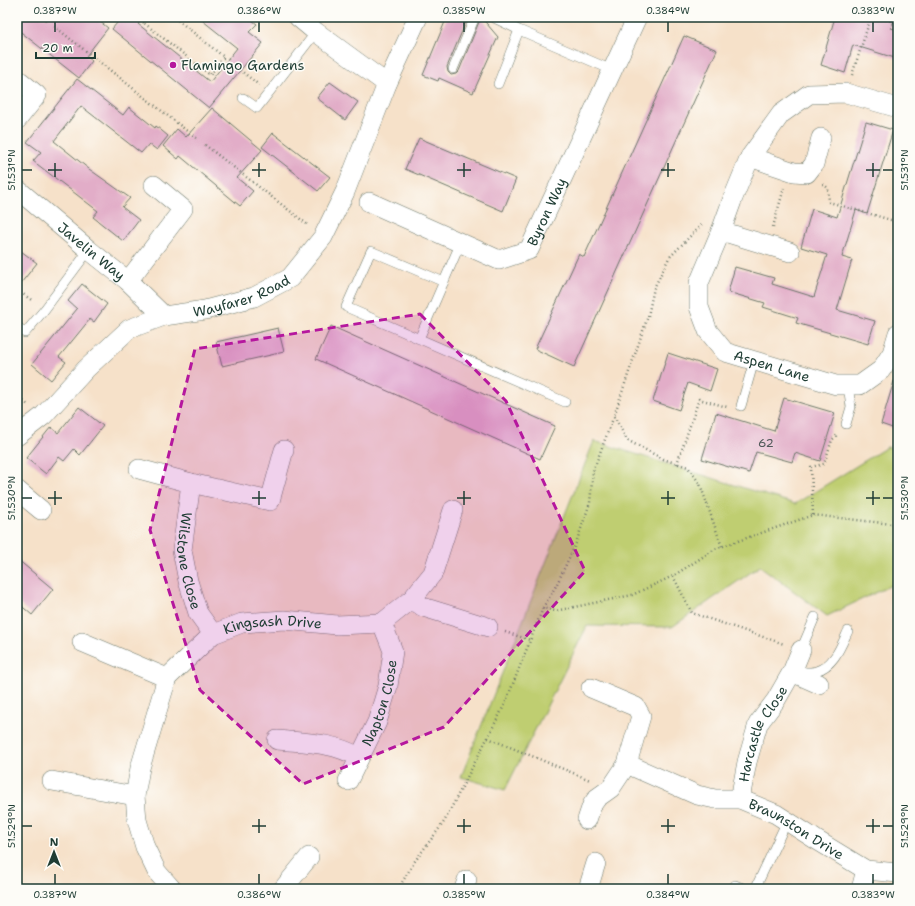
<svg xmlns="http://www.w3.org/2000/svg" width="915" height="906" font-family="'Shantell Sans',sans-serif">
	<rect width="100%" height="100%" fill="#fdfcf7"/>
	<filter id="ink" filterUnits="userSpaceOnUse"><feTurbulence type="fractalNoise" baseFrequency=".025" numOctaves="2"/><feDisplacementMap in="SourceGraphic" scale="8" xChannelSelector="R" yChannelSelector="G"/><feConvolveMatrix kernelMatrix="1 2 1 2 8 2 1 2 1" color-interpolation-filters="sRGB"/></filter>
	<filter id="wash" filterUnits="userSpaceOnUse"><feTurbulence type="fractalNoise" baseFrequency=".012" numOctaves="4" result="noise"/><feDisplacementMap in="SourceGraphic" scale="16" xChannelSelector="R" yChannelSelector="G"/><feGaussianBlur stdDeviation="0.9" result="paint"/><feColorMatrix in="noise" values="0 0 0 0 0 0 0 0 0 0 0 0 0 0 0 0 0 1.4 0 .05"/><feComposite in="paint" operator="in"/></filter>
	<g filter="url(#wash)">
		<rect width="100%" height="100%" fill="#f6e1c9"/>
		<path fill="#bfce71" stroke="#6f8652" d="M594 441 795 504 887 447 898 448V582L827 616 760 566 672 627 587 626 505 790 461 777Z"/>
		<g id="blocks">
			<path fill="#e2adc8" d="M17 17H94L108 28 86 56 92 61 79 78 17 29Z
				M122 17H144L138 24 210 82 237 48 198 17H248L257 24 249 32 263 43 209 108 112 29Z
				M447 17H468L447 67 448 72 451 75 456 74 459 71 481 17 498 37 473 93 439 78 438 81 423 75Z
				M835 17H895L891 28 898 30V59L853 45 845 73 821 65Z
				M684 36 717 50 574 367 535 349 579 254 584 257Z
				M77 79 123 115 129 107 155 128 156 126 168 136 157 150 149 144 141 153 81 106 54 141 89 169 130 198 122 207 139 220 123 241 93 217 98 211 33 161 41 152 27 142Z
				M330 82 358 102 345 120 317 98Z
				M212 108 262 150 237 178 253 191 240 206 180 156 178 159 163 146 177 129 186 137Z
				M866 122 893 130 867 214 856 210 842 257 852 260 837 310 875 321 868 344 796 323 798 318 763 307 765 303 728 292 735 267 774 278 772 284 814 297 827 255 801 247 812 209 837 217Z
				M273 133 330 177 318 191 262 147Z
				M419 138 516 179 503 211 405 169Z
				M17 248 37 263 17 288Z
				M82 284 107 304 94 322 90 319 59 357 66 362 51 380 32 364 77 309 68 301Z
				M331 326 555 426 540 459 316 359Z
				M278 328 284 352 222 366 216 342Z
				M668 353 717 369 710 391 688 383 679 410 653 401Z
				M894 381H898V430L881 424Z
				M784 398 835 413 820 461 795 453 792 462 756 452 749 473 702 459 716 413 774 431Z
				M79 407 103 426 80 455 74 449 64 461 59 457 46 474 26 458 51 427 58 433Z
				M17 559 53 589 32 615 17 602Z"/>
		</g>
	</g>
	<g filter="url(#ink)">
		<use href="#blocks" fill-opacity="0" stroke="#6a7668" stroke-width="1"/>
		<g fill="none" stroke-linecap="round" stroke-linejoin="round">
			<g stroke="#6a7668" stroke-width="10">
				<path id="lane" d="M492 17 519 30
					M453 69 475 17
					M498 84 519 30 612 70
					M243 98 257 108 316 32
					M444 282 371 251 346 307 565 402
					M17 326 25 333 45 309 89 250
					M419 339 461 242
					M741 406 754 361
					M846 424 851 407 848 385
					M801 650 815 617
					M803 672C807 672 812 672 816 671 834 666 841 646 848 631
					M735 885 745 889
					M755 889 787 821"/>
			</g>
			<g stroke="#6a7668" stroke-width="20">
				<g id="street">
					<path d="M298 17 316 32 387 84"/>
					<path id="s1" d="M898 108 846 93 809 94 781 114 750 157 733 198 721 231 699 283V307L708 331 725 352 836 385H860L881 370 892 353 898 333"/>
					<path d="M17 120 37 95 20 81"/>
					<path d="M750 157 794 172 807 173 814 164 821 138"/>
					<path id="s2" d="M17 189 89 250 128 281 164 316"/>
					<path id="s3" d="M369 202 499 260 529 250 637 17"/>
					<path d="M721 231 790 252"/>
					<path d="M128 281 183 209 154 185"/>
					<path id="s4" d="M17 436 43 416 86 369 129 329 164 316 205 310 254 297 290 278 323 237 345 192 387 84 418 17"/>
					<path d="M139 469 191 483 270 501 284 450"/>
					<path id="s5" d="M191 483 182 550 188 581 198 613 213 634"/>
					<path d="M17 490 41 510"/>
					<path d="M412 599 433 573 453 510"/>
					<path d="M82 642 167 678"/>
					<path d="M792 672 819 684"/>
					<path d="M277 740C309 743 331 742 359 757"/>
					<path id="s6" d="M627 764 697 795 715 799H740L776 814 815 839 866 870 898 873"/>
					<path d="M52 781 135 796"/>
					<path id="s7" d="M348 781 377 722 388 686 393 651 382 623"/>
					<path id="s8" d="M740 799 747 762 758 724 776 700 792 672 801 650"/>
					<path d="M587 820 592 805 597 798 611 788 627 764 641 716 636 707 591 688"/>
					<path id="s9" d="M172 889 157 872 145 847 137 820 135 796 140 768 167 678 213 634 242 623 284 620 337 625 382 623 412 599 423 607 488 627"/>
					<path d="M283 889 309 857"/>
					<path d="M464 889 467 880"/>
					<path d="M588 889 596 863"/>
					<path d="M861 889 866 870"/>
				</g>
			</g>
			<path stroke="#6a7668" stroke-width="2.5" stroke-dasharray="1 3" stroke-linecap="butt" d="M42 17 47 21
				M137 17 144 23
				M148 17 144 23 210 75 224 57 174 17
				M878 17 898 23
				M54 26 196 138
				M240 70 259 85
				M852 75 871 17
				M205 145 308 225
				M823 184 828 188 829 202 898 222
				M773 227 784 188
				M17 290 33 301
				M17 396 28 405
				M614 416 627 440 663 459 688 467 700 484 722 547
				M677 464 699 399 727 407
				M813 515 811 467 824 464 832 440 837 435
				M673 576 692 613 784 644
				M543 608 557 584 576 543 590 503 593 471 614 416 648 316 654 288 669 258 703 223
				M505 632 530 640
				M488 738 590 780
				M398 889 415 861 444 822 505 704 543 608 555 611 632 595 673 576 715 549 813 515 892 524H898"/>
			<use href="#lane" stroke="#fff" stroke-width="9"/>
			<use href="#street" stroke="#fff" stroke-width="19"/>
		</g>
	</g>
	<path fill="#b5179e" fill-opacity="0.2" stroke="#b5179e" stroke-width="3" stroke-dasharray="8 5" stroke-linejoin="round" d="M420 314 506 401 585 571 444 727 303 784 200 690 150 530 195 349Z"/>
	<path fill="none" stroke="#1f3d34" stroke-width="1.5" d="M55 22V32M259 22V32M464 22V32M668 22V32M873 22V32M55 163V177M259 163V177M464 163V177M668 163V177M873 163V177M22 170H32M48 170H62M252 170H266M457 170H471M661 170H675M866 170H880M883 170H893M55 491V505M259 491V505M464 491V505M668 491V505M873 491V505M22 498H32M48 498H62M252 498H266M457 498H471M661 498H675M866 498H880M883 498H893M259 819V833M464 819V833M668 819V833M873 819V833M22 826H32M252 826H266M457 826H471M661 826H675M866 826H880M883 826H893M55 874V884M259 874V884M464 874V884M668 874V884M873 874V884"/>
	<circle fill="#b5179e" stroke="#fdfcf7" stroke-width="1.5" cx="173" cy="65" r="4"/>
	<g text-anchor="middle" stroke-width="3" stroke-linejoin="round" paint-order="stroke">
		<g font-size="12" fill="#505959">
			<text x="766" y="447">62</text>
		</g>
		<g font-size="14" fill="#1f3d34" stroke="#fdfcf7" text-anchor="start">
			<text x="181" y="70">Flamingo Gardens</text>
		</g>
		<g font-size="14" fill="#1f3d34" stroke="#fdfcf7">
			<text dy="5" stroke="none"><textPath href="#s3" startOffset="216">Byron Way</textPath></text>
			<text dy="5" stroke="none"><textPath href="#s2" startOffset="97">Javelin Way</textPath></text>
			<text dy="5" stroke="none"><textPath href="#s4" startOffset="273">Wayfarer Road</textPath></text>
			<text dy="5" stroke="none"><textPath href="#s1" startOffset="440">Aspen Lane</textPath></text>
			<text dy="5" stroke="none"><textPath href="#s5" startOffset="79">Wilstone Close</textPath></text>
			<text dy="5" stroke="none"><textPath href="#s9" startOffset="350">Kingsash Drive</textPath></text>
			<text dy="5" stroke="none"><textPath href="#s7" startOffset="85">Napton Close</textPath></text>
			<text dy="5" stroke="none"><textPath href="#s8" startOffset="70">Harcastle Close</textPath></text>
			<text dy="5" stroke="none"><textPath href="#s6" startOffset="184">Braunston Drive</textPath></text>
		</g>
	</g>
	<rect width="915" height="906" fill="none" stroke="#fdfcf7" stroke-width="44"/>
	<g transform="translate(54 852)" stroke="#fdfcf7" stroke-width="3" paint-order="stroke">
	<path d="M0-3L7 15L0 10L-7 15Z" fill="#1f3d34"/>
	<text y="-6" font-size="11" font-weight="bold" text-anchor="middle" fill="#1f3d34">N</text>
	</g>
	<path d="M36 52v6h59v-6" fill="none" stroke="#1f3d34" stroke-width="2"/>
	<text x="42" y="52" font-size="12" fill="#1f3d34" stroke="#fdfcf7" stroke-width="3" paint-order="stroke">20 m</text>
	<rect x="22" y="22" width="871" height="862" fill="none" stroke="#1f3d34" stroke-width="1.5"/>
	<g font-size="10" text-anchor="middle" fill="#1f3d34">
		<text x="55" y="14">0.387°W</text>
		<text x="259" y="14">0.386°W</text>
		<text x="464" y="14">0.385°W</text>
		<text x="668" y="14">0.384°W</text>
		<text x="873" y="14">0.383°W</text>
		<text transform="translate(11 170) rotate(-90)" y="4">51.531°N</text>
		<text transform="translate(904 170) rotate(-90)" y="4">51.531°N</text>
		<text transform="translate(11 498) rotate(-90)" y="4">51.530°N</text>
		<text transform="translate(904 498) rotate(-90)" y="4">51.530°N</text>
		<text transform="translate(11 826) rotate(-90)" y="4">51.529°N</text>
		<text transform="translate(904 826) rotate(-90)" y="4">51.529°N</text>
		<text x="55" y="898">0.387°W</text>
		<text x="259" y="898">0.386°W</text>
		<text x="464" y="898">0.385°W</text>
		<text x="668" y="898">0.384°W</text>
		<text x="873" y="898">0.383°W</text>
	</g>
</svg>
